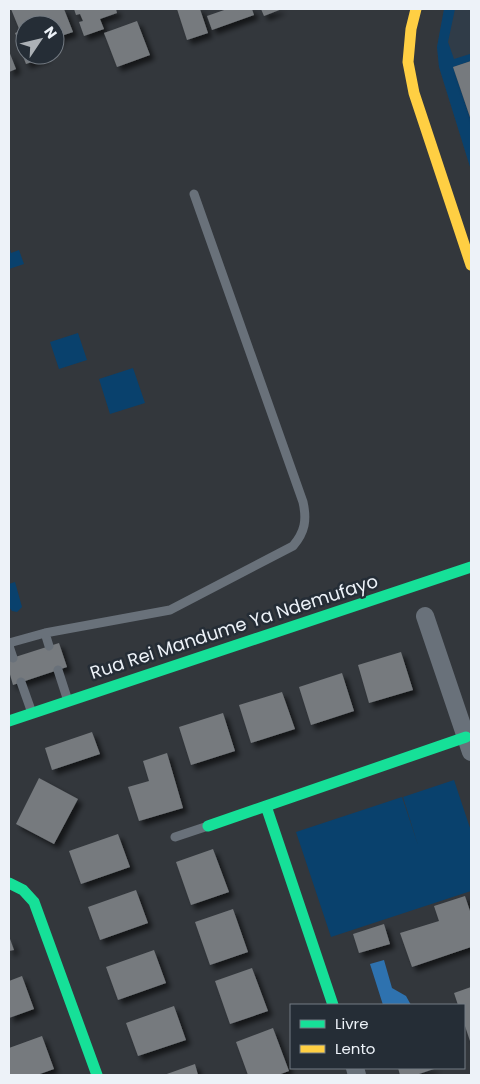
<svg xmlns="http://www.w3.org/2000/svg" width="480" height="1084" font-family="Poppins,sans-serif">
	<defs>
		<filter id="shadow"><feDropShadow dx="4.5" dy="4.5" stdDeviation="2.5" flood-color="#0009"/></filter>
	</defs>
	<rect width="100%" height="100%" fill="#33373c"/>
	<path fill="#303c48" d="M444 9H471V170L439 67 437 47Z"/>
	<path fill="#09416d" d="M444 9H455L448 42 454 59 470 54 471 61 453 67 471 121V170L439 67 437 47Z
		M9 246 11 253 19 250 24 264 9 269Z
		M78 333 87 360 59 369 50 342Z
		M133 368 145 403 110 414 99 379Z
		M15 582 22 607 17 612 12 611 9 607V584Z
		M454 780 471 831V891L331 937 296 832 402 797 418 845 403 797Z"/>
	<path fill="#2e72af" d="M384 960 392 988 406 996 411 1005H383L370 964Z"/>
	<path fill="#767a7e" filter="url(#shadow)" d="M11 9H64L73 32 58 37 60 41 55 43V25H25V48L23 42 19 43 15 33 20 31Z
		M74 9H116L117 13 100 19 104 29 84 36 79 22 83 21 80 14 76 15Z
		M177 9H200L208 33 187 40Z
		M227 9H252L254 15 212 30 207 16Z
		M261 9H282L264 16Z
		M137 21 150 55 117 67 104 33Z
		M25 49V55H46V57L26 64 21 51Z
		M9 51 16 69 9 72Z
		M471 61V120L453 67Z
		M59 643 67 667 13 685 9 671V659Z
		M401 652 413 690 369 703 358 665Z
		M342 673 354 711 311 725 299 687Z
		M282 692 295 729 251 743 239 705Z
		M223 713 235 751 191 765 179 727Z
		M92 732 100 754 52 770 45 748Z
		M167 753 183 808 139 821 128 787 149 781 143 761Z
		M39 778 78 799 54 844 16 824Z
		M118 834 130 867 81 884 69 851Z
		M213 849 229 892 191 905 176 862Z
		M136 890 148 923 100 940 88 907Z
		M465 896 471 914V947L412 967 400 933 439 921 434 906Z
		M233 909 248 952 210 965 195 922Z
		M384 924 390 944 359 953 353 934Z
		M9 936 14 950 9 951Z
		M154 950 166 983 118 1000 106 967Z
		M252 968 268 1011 230 1024 215 981Z
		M22 976 34 1009 9 1018V981Z
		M471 987V1040L470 1041 464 1023V1005H458L454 993Z
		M174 1006 186 1040 138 1056 126 1023Z
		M273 1028 289 1071 278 1075H248L236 1042Z
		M42 1036 54 1069 37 1075H9V1048Z
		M195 1064 198 1075H164Z
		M398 1068H437L416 1075H400Z"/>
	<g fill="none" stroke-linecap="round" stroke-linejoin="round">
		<path stroke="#69717a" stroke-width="9" d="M45 633 49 646
			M9 643 45 633 170 610 293 546C305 532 307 520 303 502L194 194
			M9 646 13 658
			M58 670 68 701
			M21 682 32 713
			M175 837 208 826"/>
		<path stroke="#69717a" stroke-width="18" d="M425 616 471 752
			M355 1068 357 1075"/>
		<path stroke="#16e098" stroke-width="11" d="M9 721 471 567
			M266 806 333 1005
			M208 826 466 737
			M9 883 23 890 34 902 97 1075"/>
		<path stroke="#ffcf43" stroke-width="11" d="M416 9 411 29 408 62 414 93 471 265"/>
	</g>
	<g text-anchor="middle" stroke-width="5" stroke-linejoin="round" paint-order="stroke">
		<g font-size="18" fill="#edf2f8" stroke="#252d36">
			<text transform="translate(234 627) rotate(-18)" y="6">Rua Rei Mandume Ya Ndemufayo</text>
		</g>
	</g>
	<rect width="480" height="1084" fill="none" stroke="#edf2f8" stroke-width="20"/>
	<rect x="290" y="1004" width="175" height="65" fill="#252d36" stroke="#757c84"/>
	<rect x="300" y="1020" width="25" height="8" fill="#16e098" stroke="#757c84"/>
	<text x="335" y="1029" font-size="15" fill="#edf2f8">Livre</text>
	<rect x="300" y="1045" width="25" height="8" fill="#ffcf43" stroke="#757c84"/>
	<text x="335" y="1054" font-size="15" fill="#edf2f8">Lento</text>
	<g transform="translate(40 40) rotate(55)"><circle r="24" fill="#252d36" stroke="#757c84"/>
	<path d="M0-4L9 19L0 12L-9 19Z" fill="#acb1b6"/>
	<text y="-8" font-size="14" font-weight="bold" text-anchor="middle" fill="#edf2f8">N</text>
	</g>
</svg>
